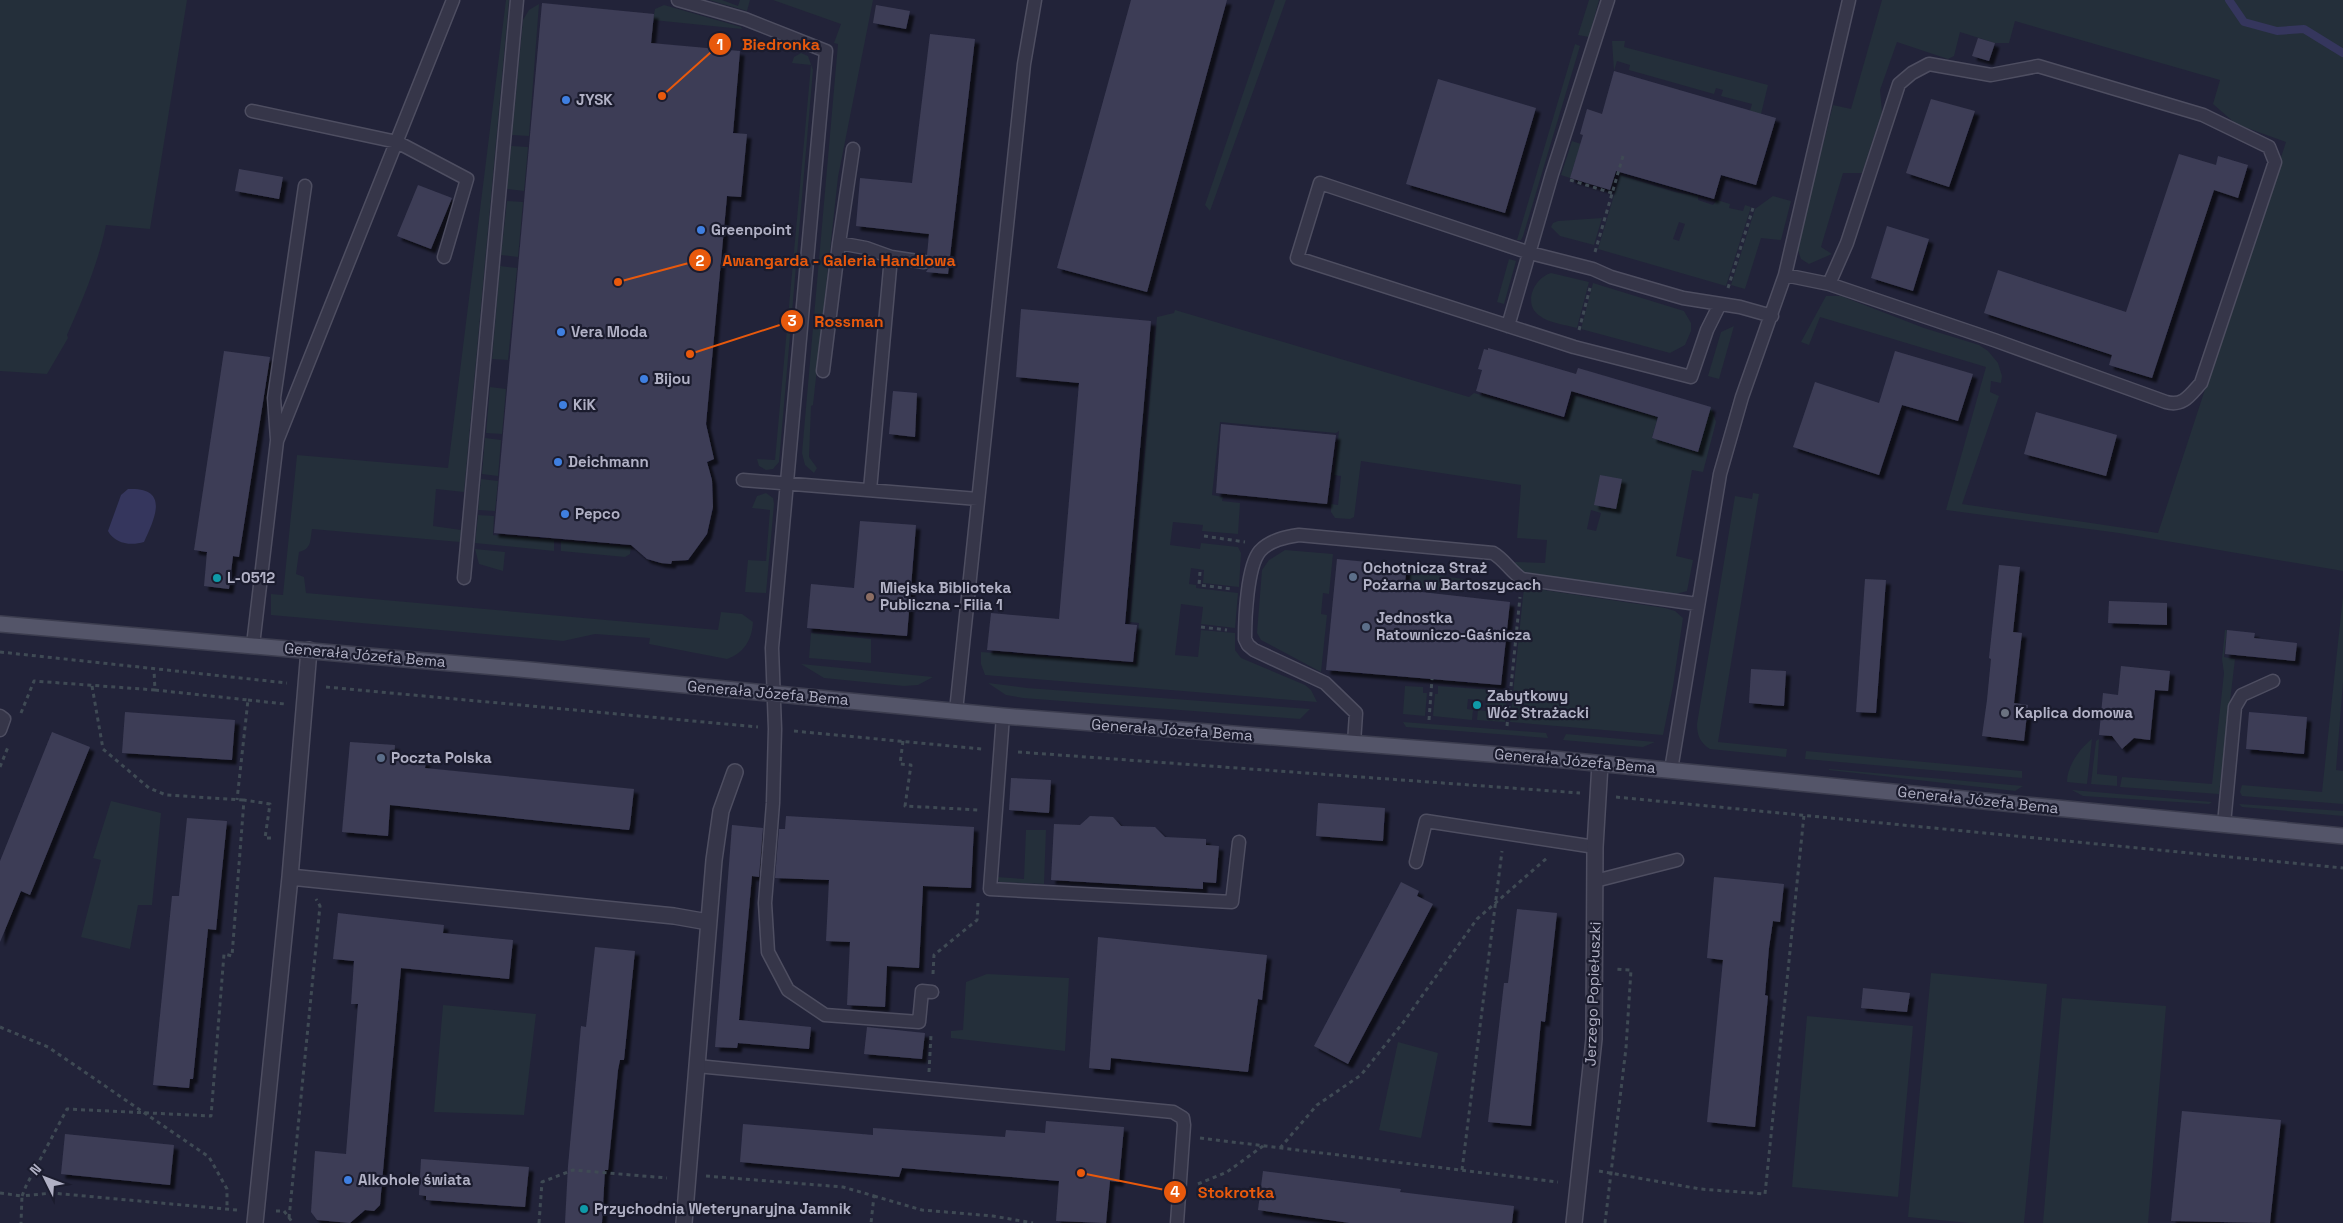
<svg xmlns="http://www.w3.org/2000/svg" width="2343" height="1223" font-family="'Space Grotesk',sans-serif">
	<defs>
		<filter id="shadow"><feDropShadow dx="4.5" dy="4.5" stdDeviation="1" flood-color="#0009"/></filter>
	</defs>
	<rect width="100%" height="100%" fill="#222339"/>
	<path fill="#242f3a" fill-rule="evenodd" d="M0 0H187L150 229 106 225C98 264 83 299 67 335L68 338 47 374 0 371Z
		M506 0H509L464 492 436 489 433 526 461 530 460 542 312 529C310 540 312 549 299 552L296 574 304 577 306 593 718 630 721 612 742 614 753 622C752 640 744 653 727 659L649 644 650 638 595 634 563 641 271 615V594L283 595 297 455 448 468Z
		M709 0H722L738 6 740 0H750L747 11Z
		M773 0H873L838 177 813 405 811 406 809 457 817 468 814 473 805 465 802 453 838 44 834 43 841 24Z
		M1275 0H1286L1210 211 1205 205Z
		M1589 0H1599L1589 37 1578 35Z
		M1882 0H2343V571L2119 533 1946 510 1986 367 1820 317 1809 345 1801 342 1826 296H1841L1924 328 1979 345 1988 351 1998 363 2002 376 2001 383 1991 381 1990 392 1999 396 1962 504 2158 533 2286 142 2236 124 2213 104 2220 80 2015 21 2009 43H1995L1960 32 1954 56 1948 59 1897 42 1880 90 1882 112 1862 173H1843L1821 247 1832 254 1809 264 1801 259 1797 247 1833 105 1851 109Z
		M539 4 529 136 512 135 523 20 529 10Z
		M664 5 741 27 742 29 653 20 655 9Z
		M1612 41H1625L1624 47 1768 85 1761 114 1750 111 1752 104 1721 96 1723 90 1716 88 1714 94 1629 70 1630 65 1617 61 1614 71Z
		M1575 44 1580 46 1523 236 1521 240H1517Z
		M801 53 808 56 813 70 779 462 773 469 766 470 759 466 757 459 775 460 811 65 792 63 794 57Z
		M1572 141 1581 144 1570 178 1561 175Z
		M511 146 528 147 524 191 507 189Z
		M1620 175 1675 192 1698 196V200L1713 205 1717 200 1730 204 1729 208 1743 211 1745 205 1751 207 1726 286 1598 249ZM1679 222 1685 224 1679 241 1673 239Z
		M1773 196 1791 201 1781 240 1761 238 1745 289 1731 285 1755 209Z
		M507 201 523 202 518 257 501 255Z
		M1602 218 1594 245 1560 236 1551 227 1553 223 1558 221Z
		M1509 259 1516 261 1504 304 1497 302Z
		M500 266 517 268 508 360 492 359Z
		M1551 273 1589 282 1577 328C1566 325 1549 323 1540 316 1522 304 1534 278 1551 273Z
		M1593 283 1684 311 1691 323V331L1685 345 1670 353 1581 329Z
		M1175 310 1469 397 1474 393 1565 420 1574 395 1658 417 1652 438 1698 452 1711 407 1716 422 1703 472 1692 470 1676 556 1693 560 1687 591 1676 594 1521 572 1514 567 1515 562 1545 563 1547 540 1517 538 1521 485 1361 461 1354 517 1350 519 1335 518 1331 512V504L1338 505 1341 476 1334 475 1339 431 1336 433 1220 422 1212 495 1223 497 1222 501 1240 503 1238 534 1202 531 1203 525 1173 522 1170 545 1200 549 1201 543 1238 547 1241 553 1239 587 1203 583 1204 570 1191 568 1189 584 1196 585V588L1238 593 1235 628 1201 624 1203 607 1181 604 1175 655 1198 657 1201 630 1235 633V650L1241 658 1305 685 1311 690 1317 702 985 675 981 664V652L1136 664 1139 623 1130 622 1157 317 1174 313ZM1591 510 1601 513 1596 531 1587 529Z
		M1734 326 1719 379 1708 376 1721 332Z
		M490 387 506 389 502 434 486 433Z
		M485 438 501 440 498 476 482 474Z
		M481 479 498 481 495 511 478 510Z
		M766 493 773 498 774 504 766 593 745 592 748 560 766 561 770 510 752 508 757 496Z
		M1753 493 1759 494 1718 742 1787 749 1786 757 1710 749C1700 743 1697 735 1697 724L1735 496 1752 499Z
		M478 515 494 516 493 535 554 540V551L475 543Z
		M561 541 631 547 630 554 625 557 561 551Z
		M475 549 505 552 503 571 479 564Z
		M1285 550 1333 554 1329 594 1323 593 1321 614 1327 615 1321 672 1261 640 1257 633 1262 570 1269 560Z
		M1410 571 1463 579 1462 592 1409 587Z
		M1524 587 1665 608 1675 611 1683 618 1673 686 1663 735 1510 722Z
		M2343 596V682L2336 770 2343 771V804L2242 796 2240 792 2242 785 2322 792Z
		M2225 630H2227L2224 657 2235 659 2219 794 2120 787 2122 777 2212 784 2224 673 2222 659Z
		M811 633 871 639V663L809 658Z
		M801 664 933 677 918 685 904 686 824 678Z
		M988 683 1027 688 1310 709 1300 719 1023 698 1006 695Z
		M1405 686 1423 687V693H1427L1425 716 1403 714Z
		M1438 686 1507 691 1505 722 1477 720 1478 710 1486 711 1487 701 1468 699 1467 709 1473 710 1472 720 1433 716 1435 694H1438Z
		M1403 722 1546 733 1548 738 1406 727Z
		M1566 734 1655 742 1643 747 1563 740Z
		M2092 739 2087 784 2067 782C2067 766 2080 748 2092 739Z
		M2099 739 2097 774 2117 776V786L2091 784 2096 741Z
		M1806 751 2022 771V778L1805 759Z
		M1829 769 2023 786 2015 791 1829 770Z
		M2072 790 2212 802 2209 804 2083 796Z
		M111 801 161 813 152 905H138L130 949 81 937 101 860 93 858Z
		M2239 804 2343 811V816L2242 807Z
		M1026 830H1046L1044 884 999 882 997 877 1024 879Z
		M1931 973 2047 984 2024 1223H1969L1908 1217Z
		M987 974 1069 978 1065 1051 951 1038V1031L963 1030 966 982Z
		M2062 998 2166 1006 2148 1223H2043Z
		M443 1005 536 1014 524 1115 434 1112Z
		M1807 1016 1913 1026 1898 1197 1792 1187Z
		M1398 1042 1438 1053 1421 1138 1379 1130Z"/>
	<path fill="#35365d" d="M128 489C170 487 155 518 144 542 131 546 115 544 108 531L121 495Z"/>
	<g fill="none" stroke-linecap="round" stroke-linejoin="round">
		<path stroke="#35365d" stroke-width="8" d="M2229 0 2244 22 2277 31 2304 29 2343 53"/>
	</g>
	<path fill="#3d3d56" filter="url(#shadow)" d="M1131 0H1227L1147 292 1057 268Z
		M542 3 654 14 651 43 740 51 733 133 747 134 741 197 727 196 706 424 714 459 707 462 712 480 713 507 707 534 688 560 672 561 671 564 661 563 647 559 631 545 494 533Z
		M876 5 910 11 906 29 873 23Z
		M930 34 975 39 948 274 926 272 932 263 927 255 929 234 856 226 860 178 912 183Z
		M1978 38 1995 43 1989 61 1972 56Z
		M1614 71 1776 118 1756 185 1721 175 1714 199 1616 171 1610 190 1570 178 1583 135 1580 134 1587 109 1602 114Z
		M1438 79 1536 108 1505 213 1406 184Z
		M1931 99 1975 111 1949 187 1906 173Z
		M2179 154 2216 165 2218 156 2248 165 2238 198 2214 190 2152 378 2109 365 2112 355 1984 313 1998 270 2126 312Z
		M239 169 283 177 279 199 235 191Z
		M418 185 452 198 431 249 397 236Z
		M1887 226 1929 239 1913 291 1871 278Z
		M1021 309 1151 321 1125 624 1137 625 1133 662 987 650 991 613 1059 619 1079 383 1016 377Z
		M1488 348 1576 374 1578 368 1711 407 1698 452 1652 438 1658 417 1571 391 1574 382 1564 417 1476 391 1482 370 1478 369 1484 349 1488 350Z
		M224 351 270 357 239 557 233 556 229 589 204 586 207 552 194 550Z
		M1895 351 1973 374 1958 421 1902 405 1879 475 1793 447 1815 382 1879 403Z
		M893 391 917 393 915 437 889 434Z
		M2036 412 2117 435 2106 476 2024 454Z
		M1221 424 1336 435 1327 504 1216 493Z
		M1600 475 1622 479 1616 509 1594 505Z
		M860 521 916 525 907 636 807 628 811 584 854 588Z
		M1337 559 1407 566 1404 590 1510 602 1501 685 1326 670Z
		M1999 565 2020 567 2013 632 2022 633 2014 703 2028 705 2024 741 1982 736 1987 700 1991 659 1989 658Z
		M1865 579 1886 580 1876 713 1856 712Z
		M2109 601 2167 603V625L2108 623Z
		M2227 630 2255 633 2254 638 2297 643 2295 661 2225 654Z
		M2121 666 2170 671 2168 691 2155 690 2150 740 2134 738 2122 749 2112 736 2099 735 2103 693 2118 695Z
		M1751 669 1786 671 1784 706 1749 703Z
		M125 712 235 720 232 760 122 753Z
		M2249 712 2307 717 2304 754 2246 749Z
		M52 732 90 747 30 895 21 891 0 942V861Z
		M350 742 395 745 394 758 426 761 425 768 634 789 630 826 629 830 390 805 388 836 342 832Z
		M1011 778 1051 780 1049 813 1009 810Z
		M1318 803 1385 808 1383 841 1316 836Z
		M786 816 974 827 971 888 923 886 919 968 887 966 885 1007 847 1005 850 942 826 941 829 880 775 878 779 829H785Z
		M1090 816 1113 817 1121 826 1155 827 1165 837 1206 839V845L1219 846 1216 883 1203 882V889L1051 880 1054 824 1080 825Z
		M187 818 227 821 216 930 208 929 193 1079H190L189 1088 153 1085 172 896H179Z
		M732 825 763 828 759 877 752 876 739 1020 811 1027 809 1049 738 1043 737 1048 715 1047Z
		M1714 877 1784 884 1780 922 1773 921 1769 948 1765 995 1768 996 1755 1127 1707 1122 1723 960 1707 958Z
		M1401 882 1419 891 1417 896 1433 904 1348 1064 1314 1046Z
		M1517 909 1557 913 1545 1022 1541 1021 1531 1126 1488 1122 1504 983H1508Z
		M338 913 444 925 443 933 513 940 509 979 401 968 380 1205 374 1211 365 1210 350 1223 317 1220 311 1212 315 1151 346 1154 358 1004H351L354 961 333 959Z
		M1098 937 1267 955 1262 1000 1258 999 1248 1072 1111 1058 1110 1070 1089 1068Z
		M595 947 635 951 624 1060H620L618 1070 608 1170H605L602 1223H565L568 1166 581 1026 586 1027Z
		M1863 988 1910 993 1907 1012 1861 1008Z
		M867 1027 925 1033 922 1059 864 1054Z
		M2182 1111 2281 1120 2270 1223 2171 1221Z
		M1046 1121 1124 1127 1119 1182 1110 1181 1106 1223 1056 1221 1059 1181 902 1168 899 1177 740 1162 743 1124 873 1135V1128L1005 1137 1006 1130 1045 1133Z
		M65 1134 174 1145 170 1185 61 1174Z
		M421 1159 529 1167 525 1207 426 1200V1196L419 1195Z
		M1263 1171 1401 1189 1400 1192 1514 1206 1512 1223H1350L1258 1210Z"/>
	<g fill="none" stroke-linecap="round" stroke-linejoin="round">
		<g stroke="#4e4e61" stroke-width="15">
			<path id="service" d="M678 0 745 19 826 51 772 648 775 729 773 803 765 903 768 952 788 990 825 1015 919 1022 922 991 932 992
				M252 111 397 142 467 179 444 257
				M839 243 853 149
				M1785 275 1849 0
				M1720 304 1707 330 1691 377 1574 347 1297 258 1320 183 1530 253 1593 269 1611 277 1683 298 1740 307 1772 316
				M1508 326 1552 174 1608 0
				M823 371 839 243 866 248 891 257 924 262
				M277 439 274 398 305 186
				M743 480 978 499
				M870 490 891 257
				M464 578 517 0
				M253 645 277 441 453 0
				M956 711 1024 64 1035 0
				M0 716 4 719 0 730
				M1003 716 990 889 1232 902 1239 842
				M1354 743 1356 713 1325 683 1254 650 1248 645 1245 639C1245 619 1247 566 1260 551 1270 540 1286 537 1299 535L1493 553C1505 560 1510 571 1522 579L1697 604
				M1671 770 1720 474 1742 397 1785 275 1829 284 1847 243 1899 84 1912 73 1929 64 1991 75 2038 66 2203 115 2269 147 2275 162 2201 383C2190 395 2183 407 2166 402L1994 340 1829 284
				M2224 824 2235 707 2242 695 2273 681
				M1416 862 1426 821 1595 847
				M1595 881 1677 860
				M697 1066 1173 1112 1183 1118 1184 1125 1177 1223"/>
		</g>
		<g stroke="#4e4e61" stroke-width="18">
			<path id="minor" d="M290 877 674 916 708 922
				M255 1223 290 877 309 650
				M684 1223 714 860 721 811 735 772
				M1574 1223 1594 1039 1595 847 1600 764"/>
		</g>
		<g stroke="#3c3d4f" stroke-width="18">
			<path id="primary" d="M0 624 530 670 1003 716 1554 759 2343 836"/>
		</g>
		<path stroke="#3f4a54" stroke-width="3" stroke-dasharray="4 4" stroke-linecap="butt" d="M1570 180 1612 193
			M1595 252 1623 156
			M1728 288 1753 208
			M1579 330 1590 288
			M1204 536 1245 542
			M1200 572 1199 585 1231 589
			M1201 627 1227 630
			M0 652 287 683
			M92 686 103 749 149 788 166 795 244 800
			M326 687 758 727
			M155 690 248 700 237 800
			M248 700 285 704
			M21 713 34 681 155 690 154 670
			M1429 720 1432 679
			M1507 726 1520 597
			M794 731 982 749
			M903 741 900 764 911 765 905 806 979 810
			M1018 752 1580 793
			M0 767 8 747
			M1616 797 2343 868
			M933 974 934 955 977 920 978 903
			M0 1027 48 1047 209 1157 227 1189V1209
			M929 1072 931 1035
			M1200 1138 1558 1182
			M1280 1148 1317 1105 1361 1075 1402 1024 1477 919 1547 858
			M1462 1170 1502 851
			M1599 1171 1700 1189 1765 1194 1804 815
			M706 1176 843 1187 874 1196 871 1223
			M1198 1184 1227 1172 1263 1146
			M0 1193 22 1196 21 1223
			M874 1196 922 1210 993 1216 1033 1223
			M237 1210 52 1193 22 1196 26 1186 67 1109 211 1116 224 954 232 956 244 800 270 804 265 838H273
			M276 1211H284L293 1223
			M289 1218 320 906 316 899
			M539 1223 542 1182 573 1170 667 1178
			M1605 1223 1626 1048 1631 970 1614 969"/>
		<use href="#service" stroke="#363649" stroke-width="12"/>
		<use href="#minor" stroke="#363649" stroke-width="15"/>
		<use href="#primary" stroke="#545569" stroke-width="15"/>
	</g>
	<g fill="#3f7fe0" stroke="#1b1c2e" stroke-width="2">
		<circle cx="566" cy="100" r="5"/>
		<circle cx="701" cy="230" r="5"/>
		<circle cx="561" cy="332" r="5"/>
		<circle cx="644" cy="379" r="5"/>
		<circle cx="563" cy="405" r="5"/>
		<circle cx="558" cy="462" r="5"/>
		<circle cx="565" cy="514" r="5"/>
		<circle cx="348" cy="1180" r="5"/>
	</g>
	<g fill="#5c6f8a" stroke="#1b1c2e" stroke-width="2">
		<circle cx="1353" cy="577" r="5"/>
		<circle cx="1366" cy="627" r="5"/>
		<circle cx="381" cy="758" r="5"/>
	</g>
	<g fill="#0f9aa8" stroke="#1b1c2e" stroke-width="2">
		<circle cx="217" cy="578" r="5"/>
		<circle cx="1477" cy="705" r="5"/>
		<circle cx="584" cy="1209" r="5"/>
	</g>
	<circle fill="#8d6e63" stroke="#1b1c2e" stroke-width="2" cx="870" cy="597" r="5"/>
	<circle fill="#6b7280" stroke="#1b1c2e" stroke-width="2" cx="2005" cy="713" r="5"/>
	<g text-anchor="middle" stroke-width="4.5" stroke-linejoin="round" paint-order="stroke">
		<g font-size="15" font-weight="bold" fill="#b1b1c5" stroke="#1b1c2e" text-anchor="start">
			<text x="576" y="105">JYSK</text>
			<text x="711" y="235">Greenpoint</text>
			<text x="571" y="337">Vera Moda</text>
			<text x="654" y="384">Bijou</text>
			<text x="573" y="410">KiK</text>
			<text x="568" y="467">Deichmann</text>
			<text x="575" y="519">Pepco</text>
			<text x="1363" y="573">Ochotnicza Straż<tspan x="1363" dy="17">Pożarna w Bartoszycach</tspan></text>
			<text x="227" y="583">L-0512</text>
			<text x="880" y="593">Miejska Biblioteka<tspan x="880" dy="17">Publiczna - Filia 1</tspan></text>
			<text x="1376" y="623">Jednostka<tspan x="1376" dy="17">Ratowniczo-Gaśnicza</tspan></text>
			<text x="1487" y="701">Zabytkowy<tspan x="1487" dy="17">Wóz Strażacki</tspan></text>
			<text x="2015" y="718">Kaplica domowa</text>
			<text x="391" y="763">Poczta Polska</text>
			<text x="358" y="1185">Alkohole świata</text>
			<text x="594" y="1214">Przychodnia Weterynaryjna Jamnik</text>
		</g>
		<g font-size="15" fill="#b1b1c5" stroke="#1b1c2e">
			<text transform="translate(365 655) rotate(5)" y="5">Generała Józefa Bema</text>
			<text transform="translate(768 693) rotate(5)" y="5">Generała Józefa Bema</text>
			<text transform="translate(1172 730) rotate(4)" y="5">Generała Józefa Bema</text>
			<text transform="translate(1575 761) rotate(5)" y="5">Generała Józefa Bema</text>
			<text transform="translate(1978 800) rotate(6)" y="5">Generała Józefa Bema</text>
			<text transform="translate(1593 994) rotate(-88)" y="5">Jerzego Popiełuszki</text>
		</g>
	</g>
	<path fill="none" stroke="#e8590c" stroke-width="2" d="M662 96L720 44M618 282L700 260M690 354L792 321M1081 1173L1175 1192"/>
	<g fill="#e8590c" stroke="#1b1c2e" stroke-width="2">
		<circle cx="662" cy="96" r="5"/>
		<circle cx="618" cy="282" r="5"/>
		<circle cx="690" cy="354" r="5"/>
		<circle cx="1081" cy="1173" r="5"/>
		<circle cx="720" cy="44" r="12"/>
		<circle cx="700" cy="260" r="12"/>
		<circle cx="792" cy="321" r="12"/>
		<circle cx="1175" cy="1192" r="12"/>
	</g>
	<g font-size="15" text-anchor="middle" font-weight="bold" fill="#fff">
		<text x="720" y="50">1</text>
		<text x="700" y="266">2</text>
		<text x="792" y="326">3</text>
		<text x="1175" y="1197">4</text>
	</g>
	<g font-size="16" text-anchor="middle" font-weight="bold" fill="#e8590c" stroke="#1b1c2e" stroke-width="4.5" stroke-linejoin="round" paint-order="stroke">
		<text x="781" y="50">Biedronka</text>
		<text x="839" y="266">Awangarda - Galeria Handlowa</text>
		<text x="849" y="327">Rossman</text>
		<text x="1236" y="1198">Stokrotka</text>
	</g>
	<g transform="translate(45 1178) rotate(312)" stroke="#1b1c2e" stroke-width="4" paint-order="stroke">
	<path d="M0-4L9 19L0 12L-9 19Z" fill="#b1b1c5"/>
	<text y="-8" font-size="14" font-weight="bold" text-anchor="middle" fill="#b1b1c5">N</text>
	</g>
</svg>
